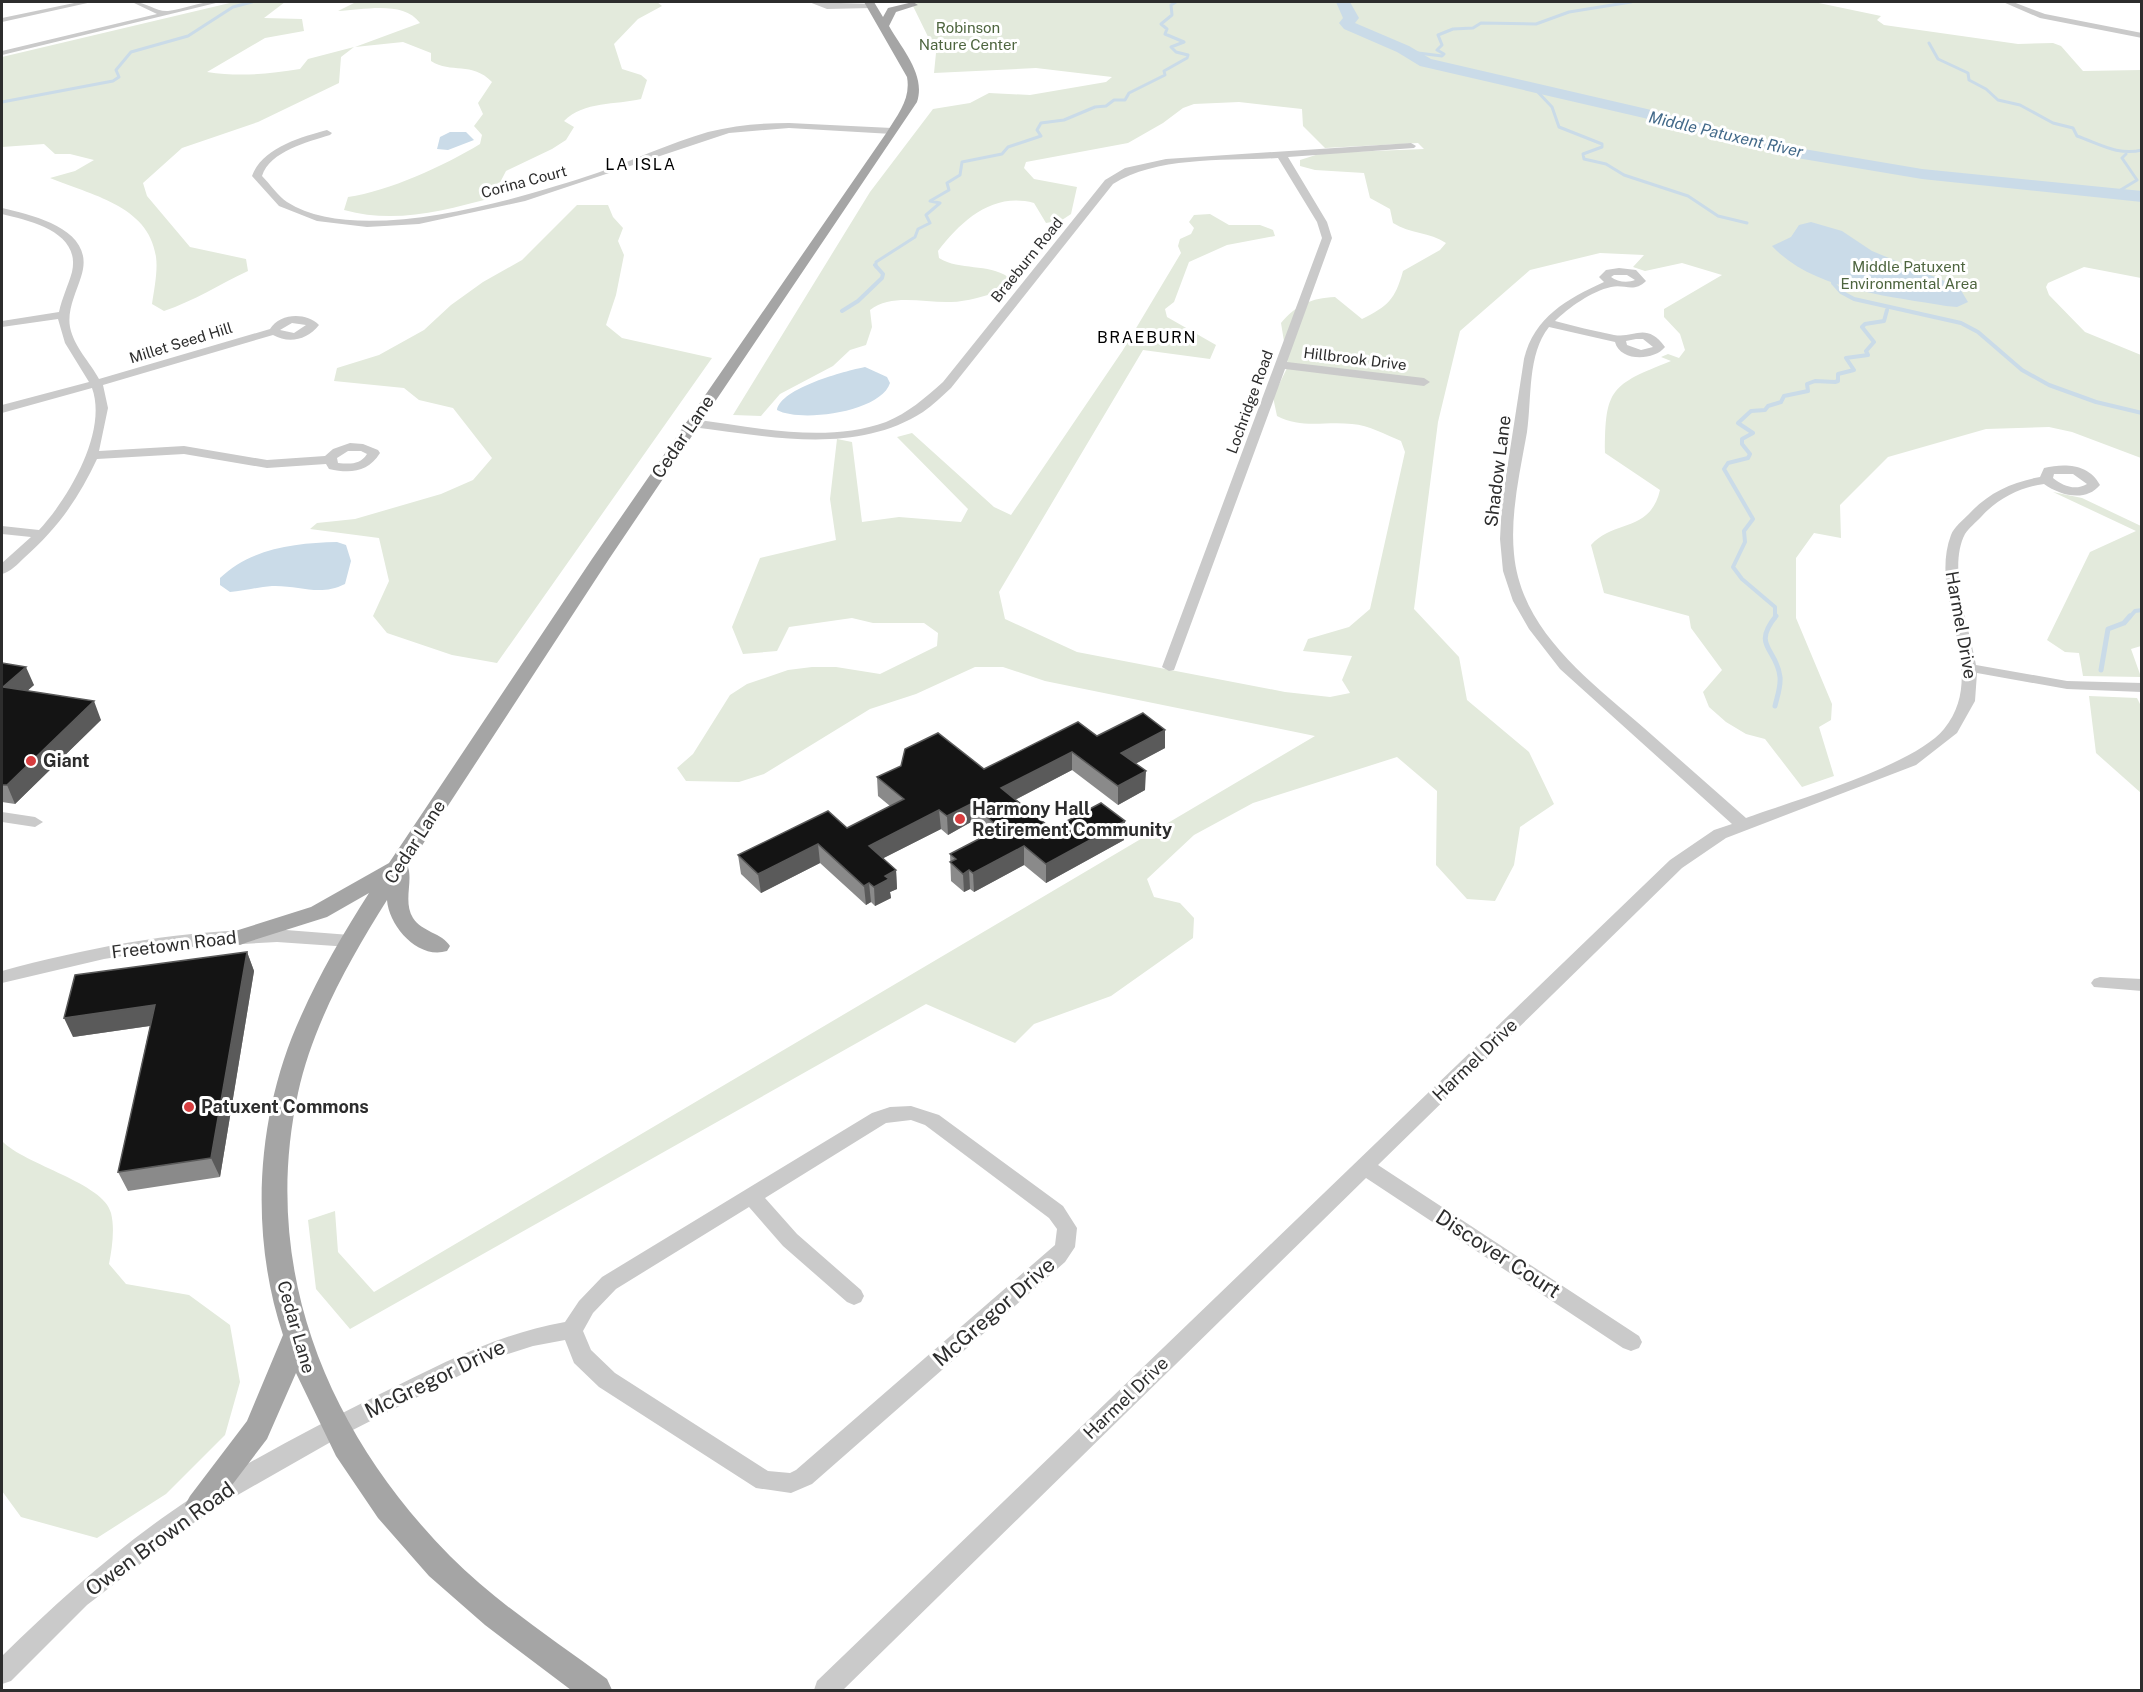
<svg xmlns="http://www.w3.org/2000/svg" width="2143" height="1692" font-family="'Public Sans',sans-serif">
	<rect width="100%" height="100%" fill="#fff"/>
	<path fill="#e3eadc" d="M234 2H285L264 18 302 19 304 31 265 38 207 72C240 77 268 74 300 69L308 59 354 47 341 57 339 83 258 122 182 148 143 183 147 196 190 247 246 259 248 271C220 284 194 301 164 311L152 304C154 290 158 271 156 257 149 205 90 195 50 178L75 171 94 160 70 154H55L44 144 2 147V57Z
		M356 2H657L662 6 638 19 614 44 622 69 641 75 647 80 641 99C616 105 584 101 564 121L574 127 566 140 552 149 506 171 492 198C442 211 395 224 344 210L348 197C389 191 444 166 480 144L482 135 474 126 483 114 478 103 492 82C472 61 451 74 431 61V53L403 42 355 47 420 23C403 0 364 10 338 11Z
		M911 2H1814L1881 16 1877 20 1884 25 2018 44 2053 43 2061 46 2083 71 2141 70V278L2084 267 2048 283 2046 287 2049 295 2085 332 2141 355V458L2072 432 2049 427 1986 429 1888 457 1840 505 1841 538 1814 533 1796 558V618L1832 704 1831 720 1819 727 1834 776 1802 787 1765 739 1746 734 1726 722 1709 707 1703 692 1722 670 1691 628 1689 616 1604 593 1591 545C1614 519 1650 533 1660 490L1605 453C1605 388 1611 385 1671 361L1661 357 1668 354 1679 358 1685 350 1680 334 1664 317V309L1722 275 1682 263 1645 271 1633 267 1644 255 1600 253 1530 270 1460 331 1438 422 1414 609 1459 657 1467 700 1529 752 1554 804 1520 827 1514 865 1495 901 1467 899 1436 865 1437 791 1397 757 1253 803 1194 835 1147 879 1154 897 1180 903 1194 918 1193 938 1111 996 1034 1024 1015 1043 926 1004 350 1329 316 1289 308 1220 335 1211 338 1252 374 1292 1315 736 1045 681 1003 667H975L916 694 870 709 764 774 739 782 686 781 677 768 693 754 730 695 747 684 788 670 812 667H836L880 674 937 646 938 633 924 623H873L852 618 789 627 777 651 743 654 732 627 760 558 836 540 830 499 837 439 852 442 862 522 899 517 961 522 968 509 897 437 912 433 994 507 1011 515 1123 350 1181 253 1178 246 1180 239 1191 234 1194 228 1189 222 1194 215 1210 214 1229 225H1260L1273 230 1275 236 1227 245 1189 262 1174 302 1165 309 1167 317 1216 345 1210 359 1143 350 999 592 1005 619 1077 652 1285 692 1330 697 1350 693 1342 680 1352 656 1303 651 1308 639 1349 627 1370 609 1405 452 1401 441C1386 435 1369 425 1352 424 1324 421 1302 429 1277 416L1273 397 1288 366 1281 323C1296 305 1311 298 1335 297L1362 319C1388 306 1395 300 1403 271L1440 250 1446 243C1430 232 1410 234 1393 223L1390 209 1370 198 1364 173 1315 170 1300 166V160L1322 153 1424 149 1418 143 1325 148 1303 126 1302 109 1239 102 1194 104 1183 108 1163 123 1128 143 1026 162 1024 168 1034 179 1077 187 1071 214 1062 220 1046 223 1034 203C993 192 962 220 938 251L939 258C960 271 988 263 1008 277L1001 292C985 295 967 302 951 302 924 303 892 293 870 310L872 327 866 345 850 350 833 366 780 394 761 416 733 415 870 192 933 109 970 103 989 93 1030 95 1106 82 1112 77 1036 68 934 73 936 53Z
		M577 205H608L613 217 623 228 618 241 624 255 616 295 606 325 622 338 712 358 497 663 452 655 387 633 373 616 389 581 379 538 310 529 317 523 355 519 441 494 473 480 492 458 453 408 419 400 404 388 334 381 337 368 379 355 424 330 451 305 483 282 522 260Z
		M2053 492 2082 498 2141 526V646L2131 649 2141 677 2083 676 2079 653 2065 652 2047 640 2090 552 2136 531Z
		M2089 696 2137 698 2141 706V793L2096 753Z
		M2 1141C25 1165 104 1183 111 1213 115 1229 112 1248 109 1264L126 1284 189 1295 230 1325 240 1382 225 1435 166 1494 97 1538 21 1517 2 1491Z"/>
	<path fill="#cadbe8" d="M450 132H466L474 140 448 150 437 149 440 137Z
		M1811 222 1842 231 1872 251 1959 287 1968 302 1957 307 1946 306C1889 296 1813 290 1772 246L1791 237 1799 225Z
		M865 367 887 377 890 383C881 412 801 423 777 410 781 388 845 371 865 367Z
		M337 542 346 545 351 561 345 584C319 597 300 585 272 586 258 587 244 591 230 592L220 585V578C251 548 296 543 337 542Z"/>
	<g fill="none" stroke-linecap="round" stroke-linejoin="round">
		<path stroke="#cadbe8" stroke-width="3" d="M1929 43 1938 59 1968 73 1969 80 1986 89 1998 100 2020 105 2053 123 2073 128 2077 136C2100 144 2118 156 2142 150
			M1410 52 1442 56 1444 54 1437 50 1442 45 1438 35 1453 29 1473 28 1481 23 1536 24 1569 12 1631 2
			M1534 88 1552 107 1559 127 1602 144V147L1583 154 1584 159 1606 164 1624 175 1688 196 1718 216 1747 223
			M2 102 113 81 119 77 116 70 131 52 188 36 233 7 252 2
			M2114 194 2137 180 2122 158 2126 154
			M876 267V262L915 237 918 229 930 223 926 215 940 203 930 201 949 190 947 183 960 175 962 162 1002 154 1008 147 1041 136 1037 130 1041 123 1064 120 1095 107 1106 106 1114 100H1125L1129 93 1165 75 1164 71 1187 58 1188 55 1176 52 1171 47 1184 42 1165 34 1167 29 1161 24 1172 15 1171 5 1176 2"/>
		<path stroke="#cadbe8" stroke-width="4" d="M1838 280 1833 283 1841 292 1854 299 1961 323 1978 332 2022 370 2049 385 2096 402 2142 413
			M842 311 858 301 882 278 883 274 875 265
			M1775 618V607L1742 579 1733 567 1745 542 1744 531 1753 519 1724 469 1728 463 1748 458 1750 454 1742 444V439L1753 433 1738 423 1751 411 1765 410 1768 406 1781 402 1784 396 1808 391 1807 384 1815 381 1835 382 1838 381V374L1854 370 1846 358 1868 355 1866 351 1874 342 1862 327 1865 324 1884 321 1887 310
			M2129 618 2135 611 2142 610"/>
		<path stroke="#cadbe8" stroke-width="5" d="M2101 670 2108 629 2124 623 2130 616
			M1775 706C1777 697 1781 687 1780 677 1777 648 1751 647 1776 616"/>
		<path fill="#cadbe8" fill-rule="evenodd" d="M1336 2H1350L1359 18 1355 23 1409 46 1431 59 1647 109 1792 147 1922 169 2142 191V202L1922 179 1791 157 1644 118 1420 66 1397 52 1344 29 1339 23 1343 18Z"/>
		<path fill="#cacaca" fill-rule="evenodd" d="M79 2H92L2 22V18Z
			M132 2C145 1 156 12 168 11 186 9 202 0 220 2L2 55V51L157 14Z
			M809 2 872 4 876 6 872 8 827 9Z
			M2003 2H2013L2045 14 2142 33V38L2040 18Z
			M789 123 892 128 897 131 892 134 789 128 729 133 525 201 419 224 367 227 317 221 279 206 252 176C262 148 301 137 327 130L332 133 330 135C308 142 270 151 262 176 270 184 278 196 287 202 359 248 522 198 597 173 634 160 670 143 708 132 735 125 762 123 789 123Z
			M1411 143 1416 146 1414 148 1288 157 1327 222 1332 238 1287 362 1424 378 1430 382 1424 386 1285 369 1174 670 1169 671 1162 667 1322 238 1317 222 1278 158C1226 161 1157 156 1113 184L951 388C942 396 933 405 923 412 854 456 768 436 692 427L686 423 692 419C754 427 825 444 886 422 908 413 925 398 943 382L1105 180 1125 168 1166 159Z
			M2 208C36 216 97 230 81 277 76 293 67 310 70 327 74 347 90 362 99 379L270 329C280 313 306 312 319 325 307 340 289 344 273 335L103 385 108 408 99 451 184 446 267 460 325 456 333 449 350 443 363 444 378 450 380 453C368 472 351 474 329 469L326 464 267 468 184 454 97 459C79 498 57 529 24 558 18 564 10 572 2 574V563L31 537 2 534V526L39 530C68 499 108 432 92 388L2 413V405L89 382 65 343 58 319 2 327V321L59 312C62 298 68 286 72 272 81 232 31 221 2 214ZM292 323 306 325 294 333 280 330ZM348 451H361L367 454C360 465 350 464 338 463L337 458Z
			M1619 268 1636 270 1646 281C1634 293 1625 284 1611 287 1592 291 1568 308 1555 321 1574 326 1594 331 1614 335 1634 339 1646 321 1665 347 1654 361 1620 362 1615 342L1549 327C1527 354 1532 399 1527 432 1520 472 1510 514 1514 554 1521 631 1590 681 1644 728 1678 758 1712 788 1746 818 1793 801 1915 765 1944 729 1991 671 1927 599 1951 535 1954 527 1963 520 1969 514 1988 493 2012 482 2040 477L2044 468C2065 463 2089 464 2100 485 2086 502 2061 496 2044 484 2020 487 1997 499 1981 517 1976 522 1969 528 1965 534 1947 568 1970 629 1976 665L2067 681 2142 683V692L2067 689 1977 673 1975 701 1957 733 1916 765 1726 838 1682 868 1378 1165 1639 1336 1642 1342 1639 1348 1631 1351 1623 1348 1366 1178 843 1690H814L817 1681 1670 860 1714 830 1732 824 1560 669 1529 629 1513 601 1503 571 1500 539 1502 502 1524 359C1534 317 1567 299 1604 282L1599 277 1606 270ZM1614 275H1627L1635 280C1628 283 1617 282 1611 277ZM1636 339H1643L1653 347 1641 350 1627 345 1626 341ZM2054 474H2073L2087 484C2075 491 2063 486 2053 478Z
			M2 812 35 817 43 822 35 827 2 822Z
			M286 930 350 935 359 941 350 947 277 942 173 948 104 959 2 983V971C94 946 190 928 286 930Z
			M2100 977 2142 979V991L2094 987 2091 983 2094 979Z
			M911 1106 939 1115 1063 1206 1077 1228 1075 1247 1065 1262 812 1484 791 1493 756 1488 599 1387 574 1363 565 1340 533 1346 492 1359 343 1435 208 1512 87 1605 11 1681 2 1684V1656C61 1598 124 1542 193 1497 253 1458 317 1426 380 1394 444 1363 494 1335 565 1322L579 1301 602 1277 872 1113 890 1107ZM911 1120 925 1125 1049 1218 1057 1229 1055 1245 796 1470 790 1473 768 1471 615 1373 591 1350 583 1331 593 1313 616 1289 749 1207 783 1246 847 1302 854 1305 861 1302 864 1296 861 1290 797 1234 765 1198 886 1123Z"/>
		<path fill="#a5a5a5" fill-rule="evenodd" d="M864 2H874L883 17 888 8 913 2 918 5 896 12 889 26C902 49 926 75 917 102L609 559 408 867C413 882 403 902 413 918 422 932 442 933 450 946L447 951C418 960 389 926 387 900 350 959 313 1024 298 1093 260 1269 327 1431 450 1556 497 1603 554 1640 607 1679L612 1690H571L485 1625 429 1576 378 1518 336 1456 296 1373 267 1439 210 1514 200 1518 190 1514 185 1505 190 1496 247 1421 283 1335C249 1233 256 1114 301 1016 320 973 344 932 369 893L327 917 248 942 240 945 232 942 229 937 232 932 311 907 389 863 592 559 887 132C898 114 911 99 907 77Z"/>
	</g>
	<path fill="#8a8a8a" d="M2 663 34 685 27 691 101 720 15 804 2 802Z
		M1165 730V748L1135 764 1145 790 1118 805 1072 770 1015 800 1052 829 1124 840 1046 883 1024 865 974 892 970 889 964 892 951 881 950 854 987 835 971 822 948 835 941 829 883 858 896 870 897 889 890 892 891 898 875 906 871 902 866 905 820 863 761 893 741 874 738 855 847 828 890 806 878 796 877 777 984 769 1097 736Z
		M247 952 254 971 220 1177 128 1191 118 1172 150 1026 73 1037Z"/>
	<path fill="#5a5a5a" d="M26 667 34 685 11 705 3 687Z
		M94 701 101 720 15 804 7 785Z
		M1165 730V748L1120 772 1121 753Z
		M1072 752V770L1001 807V788Z
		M1146 771 1145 790 1118 805V786Z
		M971 804V822L948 835 947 816Z
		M939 810 941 829 870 865 869 846Z
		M1125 821 1124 840 1046 883V864Z
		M818 844 820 863 761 893 758 874Z
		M1024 846V865L974 892 973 873Z
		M896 870 897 889 890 892 891 898 875 906 874 887 885 876Z
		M969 870 970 889 964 892 963 874Z
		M869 883 871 902 866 905 864 886Z
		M247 952 254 971 220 1177 211 1158Z
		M155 1005 163 1024 73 1037 64 1018Z"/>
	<path fill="#141414" stroke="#5a5a5a" stroke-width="1.5" d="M2 663 26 667 3 687 94 701 7 785H2Z
		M1143 713 1165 730 1121 753 1146 771 1118 786 1072 752 1001 788 1052 829 1101 803 1125 821 1046 864 1024 846 973 873 969 870 963 874 950 862 956 859 950 854 1000 828 971 804 947 816 939 810 869 846 896 870 885 876 889 879 874 887 869 883 864 886 818 844 758 874 738 855 828 811 847 828 904 799 877 777 901 766 905 749 938 733 984 769 1078 722 1097 736Z
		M247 952 211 1158 118 1172 155 1005 64 1018 75 975Z"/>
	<g fill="#d73d3f" stroke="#fff" stroke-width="2">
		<circle cx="31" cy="761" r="6"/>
		<circle cx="960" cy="819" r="6"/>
		<circle cx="189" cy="1107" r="6"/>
	</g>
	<g text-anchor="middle" stroke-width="6" stroke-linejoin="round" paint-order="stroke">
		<g font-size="15" fill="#4e653f" stroke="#fff">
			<text x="968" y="33">Robinson<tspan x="968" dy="17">Nature Center</tspan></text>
			<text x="1909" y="272">Middle Patuxent<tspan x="1909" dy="17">Environmental Area</tspan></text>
		</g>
		<g font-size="15" fill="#2d2d2d" stroke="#fff">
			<text transform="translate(524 182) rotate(-15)" y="5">Corina Court</text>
			<text transform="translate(1027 260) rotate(-51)" y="5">Braeburn Road</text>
			<text transform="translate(181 343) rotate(-17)" y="5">Millet Seed Hill</text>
			<text transform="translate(1355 359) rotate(7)" y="5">Hillbrook Drive</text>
			<text transform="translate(1250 402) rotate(-70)" y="5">Lochridge Road</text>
		</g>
		<g font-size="16" font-style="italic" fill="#426989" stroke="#fff">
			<text transform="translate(1726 134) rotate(13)" y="6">Middle Patuxent River</text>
		</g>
		<g font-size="16" letter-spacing="1.5" fill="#000" stroke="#fff">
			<text x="641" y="170">LA ISLA</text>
			<text x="1147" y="343">BRAEBURN</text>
		</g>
		<g font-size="18" fill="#2d2d2d" stroke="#fff">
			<text transform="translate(683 437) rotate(-56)" y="6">Cedar Lane</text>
			<text transform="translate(1498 471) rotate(-83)" y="6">Shadow Lane</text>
			<text transform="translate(1961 625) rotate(80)" y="6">Harmel Drive</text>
			<text transform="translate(415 842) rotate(-57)" y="6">Cedar Lane</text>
			<text transform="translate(174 945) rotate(-7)" y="6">Freetown Road</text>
			<text transform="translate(1475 1060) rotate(-44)" y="6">Harmel Drive</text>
			<text transform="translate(296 1327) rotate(74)" y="6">Cedar Lane</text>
			<text transform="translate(1126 1398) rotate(-44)" y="6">Harmel Drive</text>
		</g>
		<g font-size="18" font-weight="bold" fill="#2d2d2d" stroke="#fff" text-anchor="start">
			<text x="43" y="767">Giant</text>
			<text x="972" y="815">Harmony Hall<tspan x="972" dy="21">Retirement Community</tspan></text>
			<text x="201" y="1113">Patuxent Commons</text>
		</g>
		<g font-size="21" fill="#2d2d2d" stroke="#fff">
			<text transform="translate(1498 1254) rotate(33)" y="7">Discover Court</text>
			<text transform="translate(994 1312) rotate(-41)" y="7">McGregor Drive</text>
			<text transform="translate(435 1379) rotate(-26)" y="7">McGregor Drive</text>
			<text transform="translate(160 1539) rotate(-36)" y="7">Owen Brown Road</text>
		</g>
	</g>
	<rect width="2143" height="1692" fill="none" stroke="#2d2d2d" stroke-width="6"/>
</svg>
